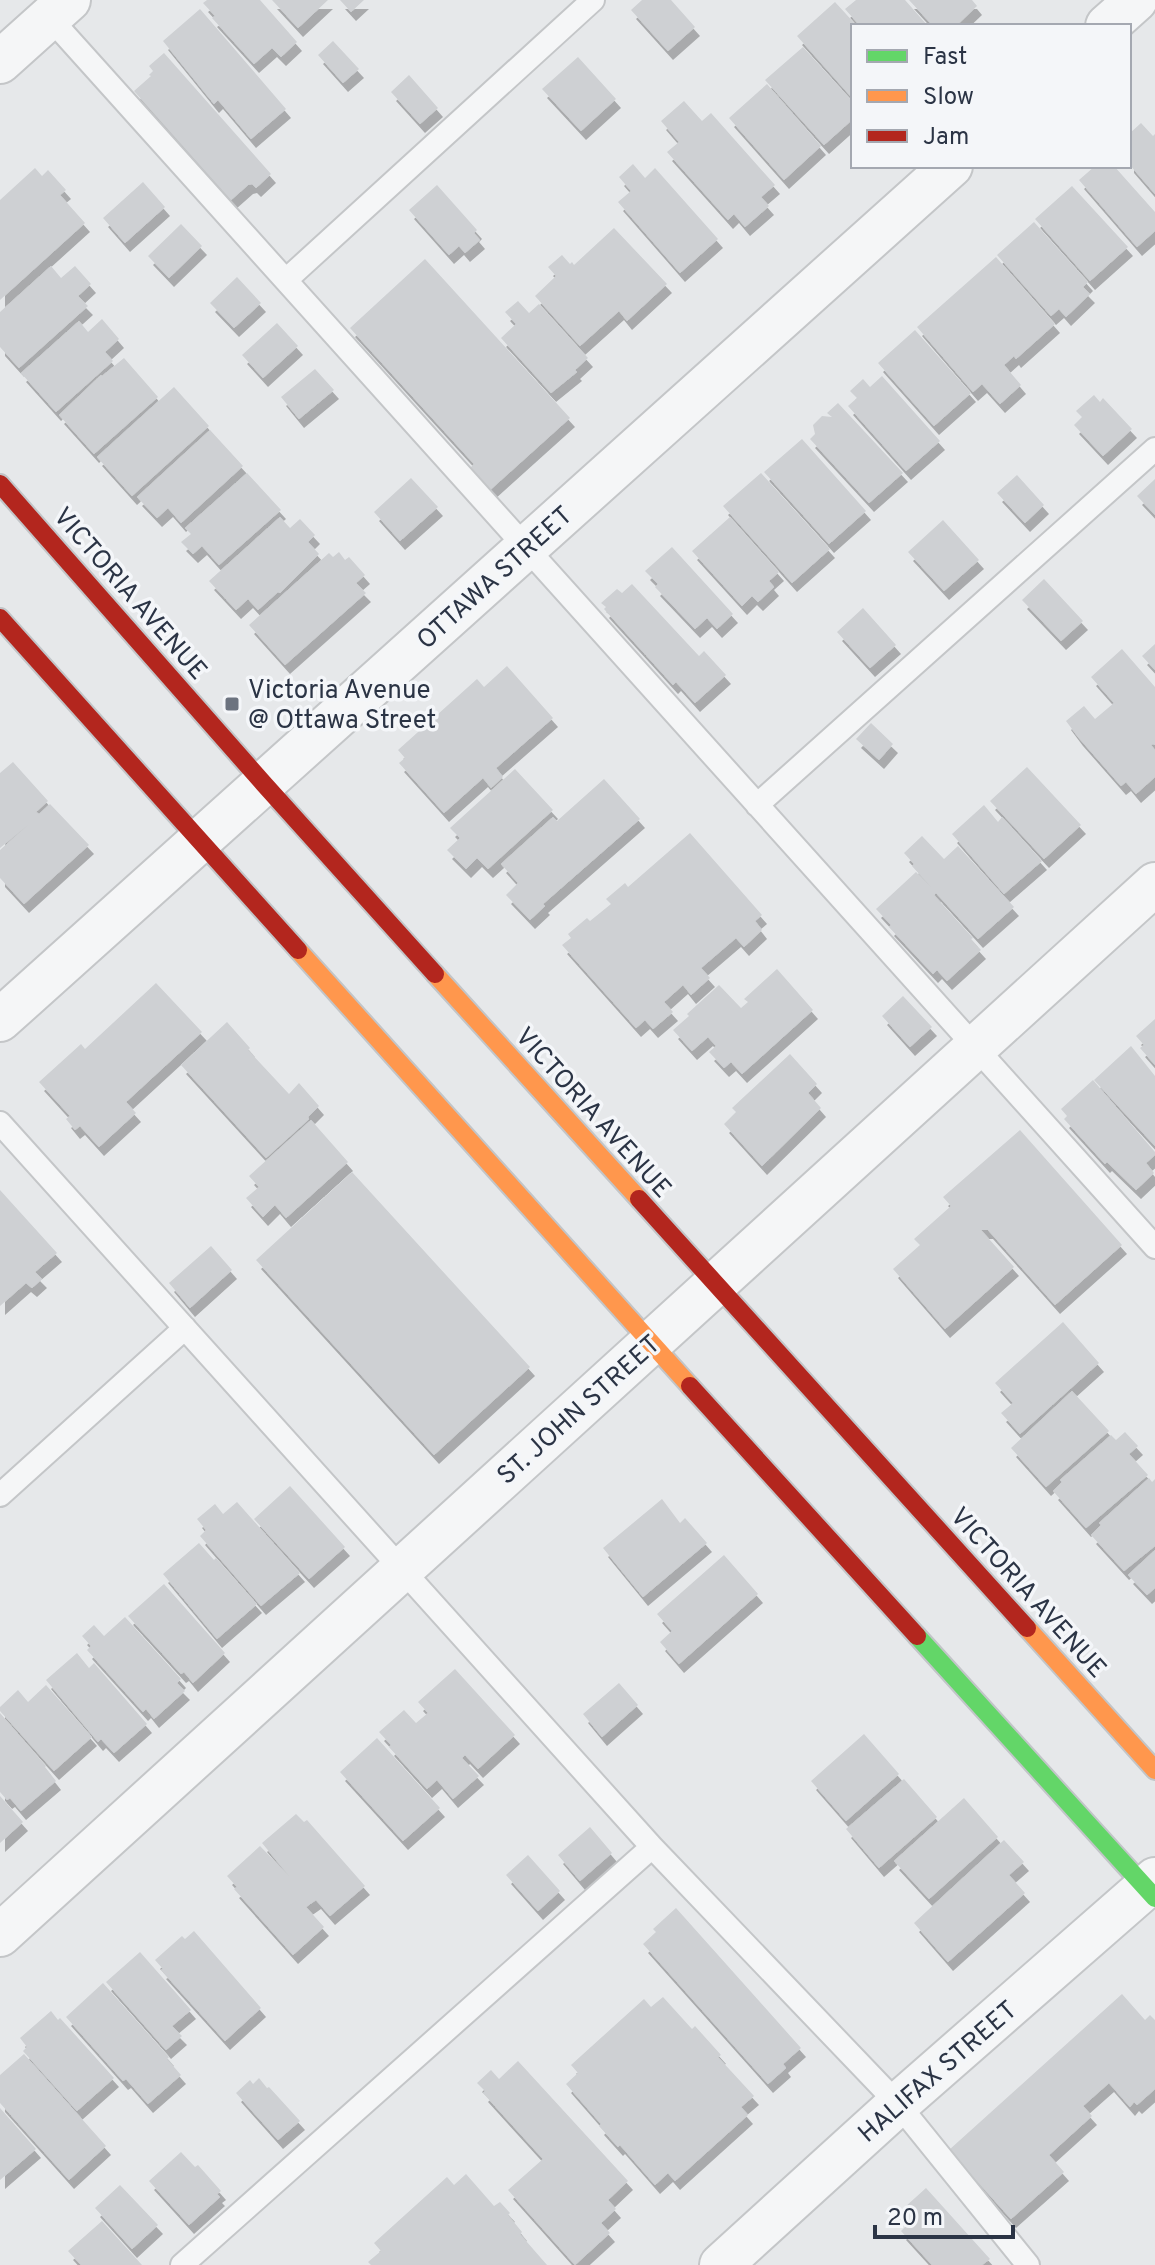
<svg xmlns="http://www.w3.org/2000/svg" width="1155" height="2265" font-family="Overpass,sans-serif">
	<defs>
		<filter id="shadow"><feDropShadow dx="5" dy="9" stdDeviation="0" flood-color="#0004"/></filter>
	</defs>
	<rect width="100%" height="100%" fill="#e6e8ea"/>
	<path fill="#ced0d3" filter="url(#shadow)" d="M207 0H260L297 42 281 57 272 48 254 64 212 18 215 16 203 3Z
		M272 0H328L298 28Z
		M340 0H364L351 12Z
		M642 0H671L695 27 668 51 631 10Z
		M856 0H905L928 26H860L845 9Z
		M909 0H972L977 6 956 26H933Z
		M835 2 857 26H853V99L797 36Z
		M200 9 286 109 251 139 218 100 214 104 163 41Z
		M333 41 359 69 343 83 318 55Z
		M803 47 853 102V119L824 145 765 80Z
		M164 53 271 174 256 188 252 184 248 185 231 200 134 91 151 76 149 75 153 71 149 66Z
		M578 57 616 99 581 131 542 89Z
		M409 75 438 108 420 124 391 92Z
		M767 84 821 146 784 180 729 118Z
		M684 101 702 121 711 113 775 185 761 197 769 206 745 227 734 214 728 220 667 152 679 142 661 121Z
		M1141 123 1153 136 1155 134V194L1129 164V134Z
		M633 164 645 178 655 168 718 239 680 273 618 202 631 191 619 177Z
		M1095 166H1114L1155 212V231L1137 247 1079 180Z
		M35 168 42 176 48 170 66 190 60 195 85 223 0 300V200Z
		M143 182 165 207 125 243 103 218Z
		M437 185 477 230 474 233 480 240 465 253 459 246 449 255 409 210Z
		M1072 186 1128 247 1090 281 1035 219Z
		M1034 222 1088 282 1083 287 1090 294 1066 317 1059 309 1051 316 997 255Z
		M181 224 202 246 169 278 148 256Z
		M614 228 667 284 627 321 619 311 580 346 535 296 556 276 548 267 562 255 570 264 572 262 574 265Z
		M996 257 1055 324 1016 359 1014 356 1004 365 1021 385 1000 404 982 384 973 392 917 327Z
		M425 259 570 418 489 491 469 469 474 464 350 328Z
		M51 266 61 278 75 266 91 284 78 296 88 306 19 368 0 347V312Z
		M237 277 261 303 234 328 210 303Z
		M518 301 529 313 539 304 588 358 575 370 577 372 551 393 501 338 516 324 505 312Z
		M102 319 119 339 105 352 113 361 56 412 21 373 79 321 88 332Z
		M277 323 298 346 263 378 242 355Z
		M915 330 971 393 934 426 878 363Z
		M124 358 158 397 94 454 59 415 101 375 102 376Z
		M315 369 334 390 299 419 281 397Z
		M882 376 940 441 906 471 848 406 857 398 850 391 863 379 870 387Z
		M174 387 209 426 132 496 97 457Z
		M1094 395 1100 402 1103 398 1132 429 1103 456 1074 425 1082 417 1076 411Z
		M838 403 903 473 869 503 810 439 815 434 813 425 822 416 832 417 827 413Z
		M210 430 243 466 181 523 168 508 157 518 137 497Z
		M802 439 866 511 829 544 764 472Z
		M247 473 281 510 219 565 202 546 193 554 181 542 191 534 185 528Z
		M761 473 830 549 792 583 723 506Z
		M1017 475 1044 505 1025 523 997 493Z
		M411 478 438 507 400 541 374 512Z
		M1155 479V515L1137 496Z
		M280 517 290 528 300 519 315 535 308 542 319 554 280 593 278 592 258 610 248 599 236 610 209 581Z
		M730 517 779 572 769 581 774 587 758 602 752 596 742 606 692 551Z
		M943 520 979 560 944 591 908 552Z
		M672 547 733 614 717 629 707 618 695 629 655 587 658 584 645 571Z
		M339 552 345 560 349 557 365 575 356 583 366 593 285 665 249 625 329 553 333 557Z
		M1044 579 1083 621 1061 641 1022 600Z
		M632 584 699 656 704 651 726 675 695 703 676 682 673 685 604 609 606 607 601 603 617 589 622 593Z
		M863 608 896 645 870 668 837 632Z
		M1155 644V670L1142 656Z
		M1122 649 1155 687V745L1153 744 1151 745 1155 750V777L1136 794 1126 782 1121 786 1078 737 1066 721 1084 706 1095 719 1114 703 1091 677Z
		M507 666 553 718 496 768 503 777 491 788 483 778 444 813 399 763 405 758 398 750 477 679 484 687Z
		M871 723 893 744 879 760 856 739Z
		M13 762 48 801 36 812 39 814 50 804 89 845 24 904 0 878V850L28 825 0 848V773Z
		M1027 767 1081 825 1044 859 990 801Z
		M515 769 553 810 488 869 477 858 466 869 447 850 460 838 450 828Z
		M604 779 640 819 543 904 545 906 530 920 506 895 518 883 501 864 553 817 557 821Z
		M984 805 998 822 1002 817 1042 861 1004 894 952 834Z
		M690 833 762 915 755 921 762 930 744 947 736 938 701 968 710 978 691 995 683 985 664 1002 673 1012 653 1029 645 1020 636 1028 562 945 571 938 568 934 587 918 590 921 611 904 606 899 625 883 628 887Z
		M922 836 944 859 958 846 1014 907 978 939 936 893 934 895 973 938 971 939 981 950 947 981 937 970 933 974 889 927 891 925 876 909 916 872 931 887 912 866 914 864 904 853Z
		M777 969 813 1010 742 1074 731 1062 724 1068 709 1052 716 1046 708 1037 692 1051 673 1030 689 1016 687 1014 719 985 741 1008 748 1002 744 999Z
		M156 983 202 1032 126 1102 136 1113 99 1147 80 1126 75 1130 66 1119 70 1116 39 1082 81 1044 85 1049Z
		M903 996 932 1027 910 1047 882 1016Z
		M1155 1019V1065L1140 1048 1144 1045 1136 1036Z
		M227 1022 250 1048 248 1050 289 1094 299 1083 319 1106 308 1117 309 1119 266 1158 181 1065Z
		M1131 1046 1155 1076V1146L1094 1080Z
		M790 1054 817 1084 808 1093 821 1108 762 1166 724 1124 736 1112 732 1108Z
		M1093 1080 1155 1152V1155L1146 1163 1154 1173 1136 1190 1107 1162 1105 1164 1064 1119 1067 1116 1061 1109Z
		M311 1120 348 1162 286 1218 275 1205 263 1217 246 1198 259 1187 249 1176Z
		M1020 1130 1122 1245 1055 1305 988 1230H981L1014 1267 945 1329 893 1269 920 1245 914 1239 951 1206 943 1197Z
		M352 1172 530 1367 434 1455 256 1260Z
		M0 1190 57 1253 35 1272 42 1279 32 1288 26 1283 0 1306Z
		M211 1246 232 1270 190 1308 169 1283Z
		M1063 1322 1099 1363 1020 1434 1001 1413 1013 1403 995 1383Z
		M1072 1391 1109 1431 1046 1487 1011 1448Z
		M1125 1432 1138 1446 1129 1454 1148 1475 1086 1528 1053 1491 1062 1482 1060 1480 1111 1435 1116 1440Z
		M1149 1478 1152 1482 1155 1479V1546L1124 1571 1091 1535 1101 1525 1099 1523Z
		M290 1486 345 1547 309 1579 254 1519Z
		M662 1499 680 1523 685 1518 707 1543 643 1597 603 1548Z
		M237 1502 300 1573 261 1606 200 1536 206 1530 197 1519 215 1504 223 1514Z
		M199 1543 214 1560 216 1558 257 1604 217 1639 163 1574Z
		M1155 1550V1588L1147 1595 1128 1575Z
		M724 1555 758 1594 679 1664 660 1642 672 1631 657 1614Z
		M164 1584 225 1653 193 1683 184 1672 181 1674 128 1616Z
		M125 1617 181 1679 177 1683 185 1691 154 1719 146 1709 143 1712 87 1650 91 1646 82 1636 94 1625 104 1636Z
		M77 1653 89 1668 94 1663 147 1724 114 1753 101 1739 98 1742 46 1680Z
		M455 1669 515 1735 478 1769 465 1755 462 1758 479 1776 453 1799 437 1780 427 1789 389 1747 391 1745 379 1732 404 1710 416 1723 428 1713 418 1702Z
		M619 1683 638 1705 602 1737 583 1714Z
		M46 1685 92 1737 54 1771 0 1711V1707L18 1690 28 1702Z
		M0 1713 46 1766 45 1767 56 1781 21 1811 10 1798 7 1800 0 1792Z
		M864 1734 899 1774 846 1821 811 1781Z
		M377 1738 440 1808 403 1841 340 1772Z
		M904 1779 937 1817 879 1868 846 1829Z
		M0 1796 23 1822 0 1843Z
		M964 1798 998 1837 929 1899 894 1861Z
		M296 1814 304 1822 307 1820 365 1886 330 1916 316 1900 306 1907 324 1927 293 1955 234 1889 237 1887 227 1876 260 1846 289 1876 262 1843Z
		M590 1827 612 1853 580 1881 558 1855Z
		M1004 1840 1024 1862 1009 1875 1025 1893 948 1962 914 1923Z
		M528 1855 560 1891 538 1911 506 1875Z
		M676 1908 801 2048 783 2064 786 2068 768 2084 643 1944 656 1932 653 1929Z
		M194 1931 261 2008 225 2041 161 1970 163 1969 155 1960 182 1936 185 1939Z
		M140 1952 191 2010 172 2026 182 2036 166 2050 106 1982Z
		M103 1983 169 2057 167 2059 181 2075 148 2104 126 2079 123 2081 66 2017Z
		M1122 1994 1145 2020 1150 2015 1155 2020V2089L1137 2105 1134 2102 1130 2107 1109 2083 1083 2106 1092 2116 1049 2155 1064 2172 1011 2219 949 2150Z
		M663 1997 692 2029 695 2026 721 2055 718 2057 754 2096 741 2107 748 2115 675 2181 668 2173 655 2185 620 2145 618 2147 599 2126 601 2124 566 2084 578 2073 571 2065 644 1999 651 2007Z
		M51 2011 58 2020 60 2018 114 2078 77 2111 23 2051 27 2047 20 2038Z
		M24 2054 106 2146 69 2180 0 2103V2075Z
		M518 2061 628 2181 608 2200 616 2209 601 2223 610 2233 575 2265 508 2190 543 2159 483 2093 485 2091 477 2083 491 2070 499 2079Z
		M259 2078 267 2088 269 2087 300 2121 278 2140 236 2093 250 2080 253 2084Z
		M0 2108 36 2149 0 2180Z
		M181 2152 195 2167 198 2165 221 2191 217 2194 220 2197 189 2225 149 2181Z
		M466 2174 494 2206 500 2202 510 2213 508 2215 522 2232 520 2234 547 2265H371L368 2262 381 2251 374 2243 447 2177 454 2185Z
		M120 2185 158 2225 132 2249 95 2208Z
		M926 2188 990 2259 982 2265H932L901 2231 915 2217 905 2207Z
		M102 2221 142 2265H81L68 2251Z"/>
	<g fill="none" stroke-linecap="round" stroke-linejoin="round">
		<g stroke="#c4c6c8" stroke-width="26">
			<path id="lane" d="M49 17 1155 1247
				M286 280 593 0
				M757 805 1155 449
				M0 1123 652 1847 898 2104 1028 2265
				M0 1495 185 1328
				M182 2265 652 1847"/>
		</g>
		<g stroke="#c4c6c8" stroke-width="46">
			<path id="street" d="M1107 26 1136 0
				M0 62 69 0
				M0 1020 951 166
				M0 1935 1155 884
				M721 2265 898 2104 1155 1879"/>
		</g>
		<g stroke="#c2c5c8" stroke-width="22">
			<path id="fast" d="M917 1636 1155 1898"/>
		</g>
		<g stroke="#c2c5c8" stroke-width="22">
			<path id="slow" d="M298 950 690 1386
				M435 974 639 1199
				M1027 1628 1155 1770"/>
		</g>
		<g stroke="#c2c5c8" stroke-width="22">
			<path id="jam" d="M0 484 264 784 435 974
				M0 618 298 950
				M639 1199 1027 1628
				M690 1386 917 1636"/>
		</g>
		<use href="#lane" stroke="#f5f6f7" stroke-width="22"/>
		<use href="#street" stroke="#f5f6f7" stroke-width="42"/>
		<use href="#fast" stroke="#63d668" stroke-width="18"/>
		<use href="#slow" stroke="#ff974d" stroke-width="18"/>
		<use href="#jam" stroke="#b3261e" stroke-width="18"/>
	</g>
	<rect fill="#6c737f" stroke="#f4f6f9" stroke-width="3" x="224" y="696" width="16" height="16" rx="4"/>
	<g text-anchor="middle" stroke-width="7" stroke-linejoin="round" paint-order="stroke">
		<g font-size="26" fill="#2b3445" stroke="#f4f6f9">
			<text transform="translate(494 577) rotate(-42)" y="9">OTTAWA STREET</text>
			<text transform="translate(131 593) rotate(49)" y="9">VICTORIA AVENUE</text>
			<text transform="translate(594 1112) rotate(48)" y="9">VICTORIA AVENUE</text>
			<text transform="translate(578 1409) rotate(-42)" y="9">ST. JOHN STREET</text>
			<text transform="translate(1029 1592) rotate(48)" y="9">VICTORIA AVENUE</text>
			<text transform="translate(937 2071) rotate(-41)" y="9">HALIFAX STREET</text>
		</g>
		<g font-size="26" fill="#2b3445" stroke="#f4f6f9" text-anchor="start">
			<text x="248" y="698">Victoria Avenue<tspan x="248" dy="30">@ Ottawa Street</tspan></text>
		</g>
	</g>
	<rect x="851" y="24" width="280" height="144" fill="#f4f6f9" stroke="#a4a8b1" stroke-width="2"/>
	<rect x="867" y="50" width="40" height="12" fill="#63d668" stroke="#a4a8b1" stroke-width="2"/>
	<text x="923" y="64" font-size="24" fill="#2b3445">Fast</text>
	<rect x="867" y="90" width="40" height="12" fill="#ff974d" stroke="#a4a8b1" stroke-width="2"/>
	<text x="923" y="104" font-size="24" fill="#2b3445">Slow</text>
	<rect x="867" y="130" width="40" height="12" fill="#b3261e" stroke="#a4a8b1" stroke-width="2"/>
	<text x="923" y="144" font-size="24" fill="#2b3445">Jam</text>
	<path d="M875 2225v12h138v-12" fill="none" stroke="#2b3445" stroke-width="4"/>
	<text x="887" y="2225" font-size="24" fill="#2b3445" stroke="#f4f6f9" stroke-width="6" paint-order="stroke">20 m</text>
</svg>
